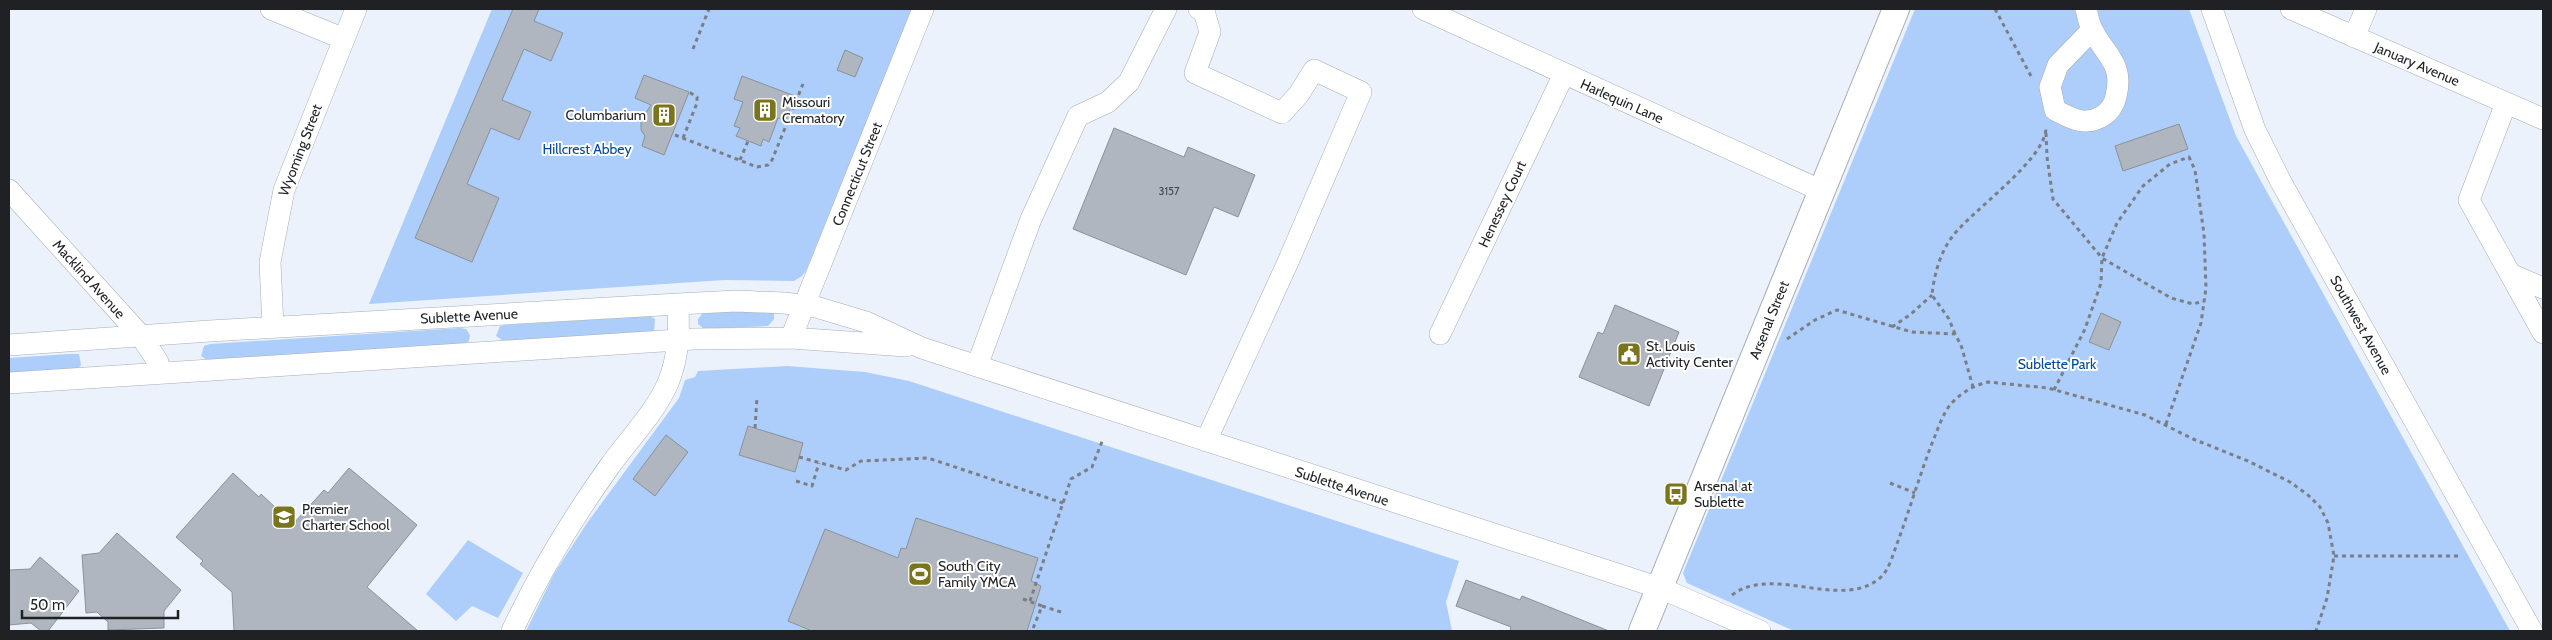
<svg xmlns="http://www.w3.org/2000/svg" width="2552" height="640" font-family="Cabin,sans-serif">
	<rect width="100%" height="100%" fill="#ebf2fc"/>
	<path fill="#adcdfb" d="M492 9H912L806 271 802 276 794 281 724 280 369 304Z
		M1915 9H2189L2236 136 2510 631H1794L1687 583 1683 573Z
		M734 310 774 313V319L768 326 704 329 698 324V319L703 313Z
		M650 316 655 319 654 332 505 342 496 336 500 326 505 325Z
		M460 328 466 329 470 335 469 341 464 344 209 361 201 356 204 346 210 344Z
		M70 354H79L81 365 77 370 9 374V358Z
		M787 366 865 372 909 381 1459 561 1446 602 1452 631H526L554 574 587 523 679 398 685 380 695 377 698 371Z
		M468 540 523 573 498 618 472 606 456 621 426 594Z"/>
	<path fill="#afb6bf" stroke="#8a9199" d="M513 9H539L534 21 563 33 551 61 524 49 502 100 531 112 519 140 491 128 467 184 499 198 472 262 415 238Z
		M845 50 863 58 855 77 837 70Z
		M644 75 689 92 664 155 642 146 645 136 641 130V120L651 105 635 98Z
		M742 76 795 96 786 120 778 118 769 142 763 139 761 146 736 136 740 128 734 126 743 102 734 99Z
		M2179 124 2188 149 2123 171 2115 146Z
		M1114 128 1184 157 1188 147 1255 175 1238 217 1214 207 1186 275 1073 229Z
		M1615 305 1679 332 1649 406 1579 377 1598 332 1603 334Z
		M2101 313 2121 322 2109 350 2089 342Z
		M748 426 803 443 795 472 739 455Z
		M666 435 688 452 655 496 633 479Z
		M349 468 417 525 367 587 418 631H234L232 592 200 564 203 561 176 537 233 473 259 497 261 494 293 524 324 490 328 493Z
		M916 518 1038 558 1031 581 1041 586 1027 631H812L788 621 825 529 898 558 901 548 906 549Z
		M117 533 181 590 164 611V628L108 630V622L97 612 86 613 82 555 99 553Z
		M40 557 79 591 48 631H41L31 623 9 625V570L30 569Z
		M1466 580 1520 600 1522 596 1609 631H1510L1511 627 1456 606Z"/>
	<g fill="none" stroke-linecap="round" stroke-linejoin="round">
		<g stroke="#a7adb6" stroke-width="22">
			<path id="minor" d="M271 9 344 39
				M1199 9 1204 11 1210 32 1195 73 1282 113 1299 94 1314 70 1361 92 1288 262 1206 441
				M1423 9 1822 191
				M2086 9C2088 16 2089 25 2093 31 2106 56 2124 64 2116 96 2115 103 2110 111 2104 115 2086 127 2072 119 2055 110L2050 87 2058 65 2092 30
				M2212 9 2255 130 2281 182 2532 631
				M2291 9 2543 119
				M2354 37 2366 9
				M2506 103 2469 200 2543 333
				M9 190 141 336 158 362 160 373
				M2510 274 2543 288
				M273 327 270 262 284 190 356 9
				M1440 334 1564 74
				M791 338 923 9
				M9 345 210 331 678 304 736 301 784 303 816 307 866 322 922 348 977 366 1660 588 1760 631
				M977 366 1031 219 1078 116 1108 102 1129 82 1166 9
				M9 383 694 339 791 338 906 346
				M512 631C539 573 572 519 609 467 628 440 655 413 668 383 679 356 679 332 678 304"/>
		</g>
		<g stroke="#a7adb6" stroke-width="28">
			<path id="major" d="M1642 631 1896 9"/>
		</g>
		<path stroke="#7b7f85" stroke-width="3" stroke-dasharray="4 4" stroke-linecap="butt" d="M1995 9 2031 76
			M693 49 709 9
			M2046 133 2047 157 2053 199 2102 258 2171 298 2193 304 2204 301
			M675 135 757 167 768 165 772 160 803 84
			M683 138 697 103V97L689 92
			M740 160 748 141
			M1892 327 1911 314 1932 295
			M1955 334 1949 319 1932 295C1934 275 1940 253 1952 237 1972 210 2047 159 2046 127
			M1787 339 1815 320 1837 310 1912 332 1955 334 1961 345 1973 387
			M2054 390 2085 329 2101 283 2102 258 2117 223 2143 186 2170 164 2189 157 2195 170 2204 234 2206 288 2201 323 2166 424
			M755 428 757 397
			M799 457 846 470 861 461 928 458 1063 503
			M796 481 812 486 819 463
			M1890 483 1915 493
			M2334 556H2459
			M1732 595C1773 564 1841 611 1880 578 1889 571 1894 551 1898 541 1911 506 1921 470 1935 436 1939 426 1943 414 1950 405 1959 394 1974 385 1988 382L2048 388 2145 415 2193 439 2248 461 2290 482 2308 495 2320 507 2328 523 2334 556 2327 598 2316 631
			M1023 599 1042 606 1032 631
			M1030 601 1071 479 1092 467 1103 439
			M1042 606 1061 612"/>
		<use href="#minor" stroke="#fff" stroke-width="21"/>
		<use href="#major" stroke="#fff" stroke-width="26"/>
	</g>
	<defs>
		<g id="building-square" transform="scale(1.25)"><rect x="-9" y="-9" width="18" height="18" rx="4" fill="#79751a" stroke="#fff"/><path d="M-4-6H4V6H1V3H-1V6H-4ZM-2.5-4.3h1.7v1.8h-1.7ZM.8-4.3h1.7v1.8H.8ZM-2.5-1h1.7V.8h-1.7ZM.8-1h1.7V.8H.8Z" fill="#fff"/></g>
		<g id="civic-square" transform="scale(1.25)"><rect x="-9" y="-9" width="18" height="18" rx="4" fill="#79751a" stroke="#fff"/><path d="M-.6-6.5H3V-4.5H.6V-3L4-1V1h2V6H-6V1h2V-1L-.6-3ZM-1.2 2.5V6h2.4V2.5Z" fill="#fff"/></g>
		<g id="bus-square" transform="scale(1.25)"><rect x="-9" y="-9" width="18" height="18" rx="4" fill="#79751a" stroke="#fff"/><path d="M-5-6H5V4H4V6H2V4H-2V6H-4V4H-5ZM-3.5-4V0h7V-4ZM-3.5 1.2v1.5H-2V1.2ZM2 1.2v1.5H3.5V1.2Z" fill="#fff"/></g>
		<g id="school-square" transform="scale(1.25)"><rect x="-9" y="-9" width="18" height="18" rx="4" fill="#79751a" stroke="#fff"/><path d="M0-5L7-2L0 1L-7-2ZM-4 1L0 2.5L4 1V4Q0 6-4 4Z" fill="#fff"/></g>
		<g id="stadium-square" transform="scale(1.25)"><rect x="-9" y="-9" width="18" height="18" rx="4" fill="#79751a" stroke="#fff"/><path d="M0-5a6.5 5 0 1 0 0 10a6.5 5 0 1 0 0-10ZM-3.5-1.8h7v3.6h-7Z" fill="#fff"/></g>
	</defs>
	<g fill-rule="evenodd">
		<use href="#building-square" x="765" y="110"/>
		<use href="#building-square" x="664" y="115"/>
		<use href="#civic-square" x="1629" y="354"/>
		<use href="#bus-square" x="1676" y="494"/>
		<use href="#school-square" x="284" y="517"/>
		<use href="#stadium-square" x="920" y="574"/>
	</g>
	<g text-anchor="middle" stroke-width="4" stroke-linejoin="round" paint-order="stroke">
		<g font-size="11" fill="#43464b">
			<text x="1169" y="195">3157</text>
		</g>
		<g font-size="14" fill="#1f2124" stroke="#fff">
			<text transform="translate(2417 64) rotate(23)" y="5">January Avenue</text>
			<text transform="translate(1622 101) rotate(24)" y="5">Harlequin Lane</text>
			<text transform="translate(300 150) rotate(-69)" y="5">Wyoming Street</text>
			<text transform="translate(857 174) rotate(-68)" y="5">Connecticut Street</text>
			<text transform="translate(1502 204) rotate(-65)" y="5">Henessey Court</text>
			<text transform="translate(89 279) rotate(48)" y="5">Macklind Avenue</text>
			<text transform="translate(469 316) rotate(-3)" y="5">Sublette Avenue</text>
			<text transform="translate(1769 320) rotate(-68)" y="5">Arsenal Street</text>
			<text transform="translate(2361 325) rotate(61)" y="5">Southwest Avenue</text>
			<text transform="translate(1342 486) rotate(18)" y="5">Sublette Avenue</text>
		</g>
		<g font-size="14" fill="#1f2124" stroke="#fff" text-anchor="start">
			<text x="782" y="107">Missouri<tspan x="782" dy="16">Crematory</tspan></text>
			<text x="646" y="120" text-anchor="end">Columbarium</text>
			<text x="1646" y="351">St. Louis<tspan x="1646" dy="16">Activity Center</tspan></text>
			<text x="1694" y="491">Arsenal at<tspan x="1694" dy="16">Sublette</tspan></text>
			<text x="302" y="514">Premier<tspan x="302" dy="16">Charter School</tspan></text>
			<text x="938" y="571">South City<tspan x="938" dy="16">Family YMCA</tspan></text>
		</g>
		<g font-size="14" fill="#00499c" stroke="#fff">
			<text x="587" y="154">Hillcrest Abbey</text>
			<text x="2057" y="369">Sublette Park</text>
		</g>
	</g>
	<rect width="2552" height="640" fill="none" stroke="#1f2124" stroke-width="20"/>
	<path d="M22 610v8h156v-8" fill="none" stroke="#1f2124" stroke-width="2.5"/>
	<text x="30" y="610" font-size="15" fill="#1f2124" stroke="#ffffff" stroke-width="4" paint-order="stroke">50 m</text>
</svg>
